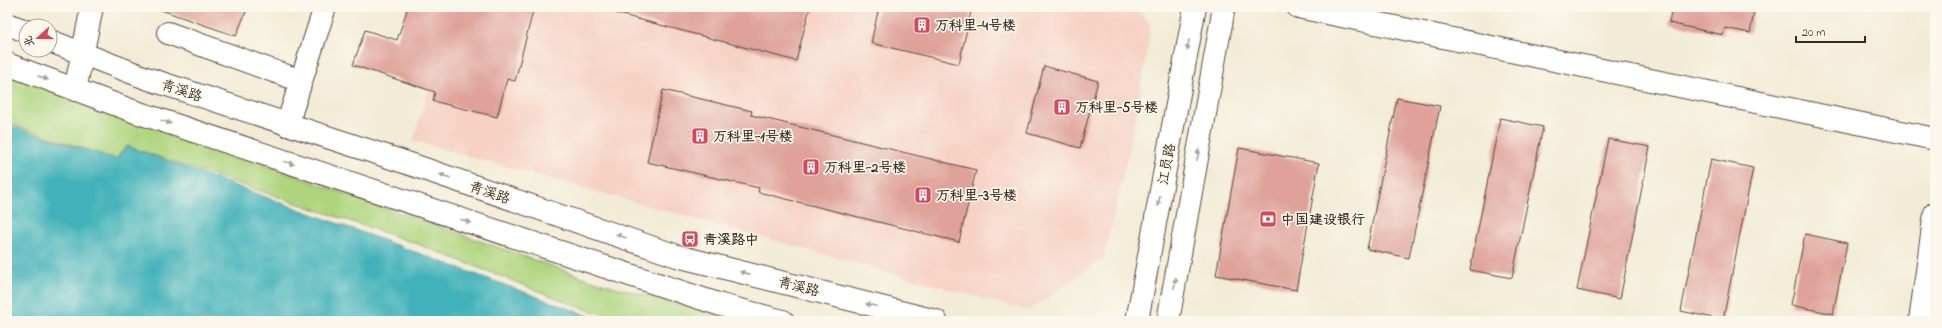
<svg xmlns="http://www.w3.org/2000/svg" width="1942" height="328" font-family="'Indie Flower','LXGW WenKai TC',sans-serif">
	<rect width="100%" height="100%" fill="#fbf7ec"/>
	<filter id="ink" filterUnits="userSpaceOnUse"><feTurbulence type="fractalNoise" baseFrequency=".025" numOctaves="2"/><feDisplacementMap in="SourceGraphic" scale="8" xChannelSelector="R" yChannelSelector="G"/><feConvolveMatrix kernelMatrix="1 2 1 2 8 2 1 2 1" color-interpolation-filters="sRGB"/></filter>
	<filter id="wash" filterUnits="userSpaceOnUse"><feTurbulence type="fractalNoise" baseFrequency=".012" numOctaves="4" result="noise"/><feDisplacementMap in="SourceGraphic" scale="16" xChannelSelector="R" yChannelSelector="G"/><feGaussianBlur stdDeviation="0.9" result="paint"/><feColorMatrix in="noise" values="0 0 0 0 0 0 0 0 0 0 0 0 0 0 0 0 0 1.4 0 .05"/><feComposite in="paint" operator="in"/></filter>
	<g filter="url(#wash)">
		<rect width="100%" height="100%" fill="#f2ecd6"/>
		<path fill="#f6d2c4" d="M453 7H1134L1151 24 1137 113 1104 258 1029 311 413 141Z"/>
		<path fill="#aed57e" stroke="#74804e" d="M7 75 591 280 736 321H625L582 308 415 243 127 146 116 159 7 123Z"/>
		<path fill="#42b2ba" stroke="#3e6e6c" d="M7 125 116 159 127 146 603 321H7Z"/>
		<g id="blocks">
			<path fill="#dfa199" d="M162 7H248L236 36 161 10Z
				M408 7H534L515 81 507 79 497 117 433 101 435 92 353 65 365 30 397 40Z
				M615 7H810L796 61 615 13Z
				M879 7H972L959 64 871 43Z
				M1672 7H1755L1750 33 1725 28 1723 35 1669 23Z
				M1044 66 1098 81 1080 148 1027 133Z
				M663 90 752 111 751 115 976 170 959 242 758 192 759 188 647 162Z
				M1397 98 1440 106 1409 258 1367 249Z
				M1500 118 1543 127 1512 278 1470 270Z
				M1608 139 1650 147 1620 299 1577 290Z
				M1239 148 1319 163 1296 290 1216 275Z
				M1711 159 1753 168 1723 320 1681 311Z
				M1805 234 1847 243 1833 314 1791 305Z"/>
		</g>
	</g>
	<g filter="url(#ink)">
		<use href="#blocks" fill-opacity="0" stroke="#56473a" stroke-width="1"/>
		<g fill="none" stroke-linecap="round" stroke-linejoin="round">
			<g stroke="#56473a" stroke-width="24">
				<path id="street" d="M1298 7 1935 139
					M168 33 301 81
					M75 90 92 7
					M287 125 325 7
					M1137 321 1195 7
					M1168 321 1224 7
					M1920 321 1935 213"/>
			</g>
			<g stroke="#56473a" stroke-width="24">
				<path id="secondary" d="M7 24 26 31
					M50 41 146 78 404 162 677 256 936 321
					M7 64 133 111 721 305 783 321"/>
			</g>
			<use href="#street" stroke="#fff" stroke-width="22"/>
			<use href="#secondary" stroke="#fff" stroke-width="22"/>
		</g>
		<defs><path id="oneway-solid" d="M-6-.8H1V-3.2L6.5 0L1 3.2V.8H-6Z"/></defs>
		<g fill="#a79f9a">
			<use href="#oneway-solid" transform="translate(1188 45) rotate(101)"/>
			<use href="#oneway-solid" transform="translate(43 78) rotate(21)"/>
			<use href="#oneway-solid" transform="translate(166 122) rotate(18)"/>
			<use href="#oneway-solid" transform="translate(1198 155) rotate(-80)"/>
			<use href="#oneway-solid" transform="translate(289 163) rotate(18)"/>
			<use href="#oneway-solid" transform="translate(445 176) rotate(-161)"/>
			<use href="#oneway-solid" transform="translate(1159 201) rotate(101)"/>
			<use href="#oneway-solid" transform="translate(466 221) rotate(18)"/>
			<use href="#oneway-solid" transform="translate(621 236) rotate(-161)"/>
			<use href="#oneway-solid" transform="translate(745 273) rotate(-166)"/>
			<use href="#oneway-solid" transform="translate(1175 283) rotate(-80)"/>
			<use href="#oneway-solid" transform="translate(871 305) rotate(-166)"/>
		</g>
	</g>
	<defs>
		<g id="building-square" transform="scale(0.9)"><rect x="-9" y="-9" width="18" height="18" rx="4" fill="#d1495b" stroke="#fbf7ec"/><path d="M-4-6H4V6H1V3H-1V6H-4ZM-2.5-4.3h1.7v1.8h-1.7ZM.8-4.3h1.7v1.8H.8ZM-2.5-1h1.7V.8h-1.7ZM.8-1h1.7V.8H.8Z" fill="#fff"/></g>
		<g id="bank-square" transform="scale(0.9)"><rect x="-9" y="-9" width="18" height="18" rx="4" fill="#d1495b" stroke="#fbf7ec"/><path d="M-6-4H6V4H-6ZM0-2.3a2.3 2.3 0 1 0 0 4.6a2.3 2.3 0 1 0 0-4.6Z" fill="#fff"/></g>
		<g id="bus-square" transform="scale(0.9)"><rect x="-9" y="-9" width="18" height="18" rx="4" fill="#d1495b" stroke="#fbf7ec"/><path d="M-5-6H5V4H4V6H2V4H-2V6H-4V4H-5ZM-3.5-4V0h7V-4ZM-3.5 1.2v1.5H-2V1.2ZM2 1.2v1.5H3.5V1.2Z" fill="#fff"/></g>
	</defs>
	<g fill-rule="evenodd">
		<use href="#building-square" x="922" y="25"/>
		<use href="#building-square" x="1062" y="107"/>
		<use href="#building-square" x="700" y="136"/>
		<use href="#building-square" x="811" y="167"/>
		<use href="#building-square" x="923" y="195"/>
		<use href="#bank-square" x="1268" y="219"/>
		<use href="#bus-square" x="690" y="239"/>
	</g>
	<g text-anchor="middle" stroke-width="3.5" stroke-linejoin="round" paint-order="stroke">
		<g font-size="14" font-weight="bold" fill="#3b2a1e" stroke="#fbf7ec" text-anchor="start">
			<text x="935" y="30">万科里-4号楼</text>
			<text x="1075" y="112">万科里-5号楼</text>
			<text x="713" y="141">万科里-1号楼</text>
			<text x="824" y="172">万科里-2号楼</text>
			<text x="936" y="200">万科里-3号楼</text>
			<text x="1281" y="224">中国建设银行</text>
			<text x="703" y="244">青溪路中</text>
		</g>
		<g font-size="14" fill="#3b2a1e" stroke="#fbf7ec">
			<text transform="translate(182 90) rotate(18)" y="5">青溪路</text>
			<text transform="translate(1166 164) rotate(-79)" y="5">江员路</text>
			<text transform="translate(490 192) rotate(19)" y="5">青溪路</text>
			<text transform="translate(799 286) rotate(14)" y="5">青溪路</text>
		</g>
	</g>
	<rect width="1942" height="328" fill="none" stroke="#fbf7ec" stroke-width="24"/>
	<g transform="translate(38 38) rotate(249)"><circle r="19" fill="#fbf7ec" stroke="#aea59a"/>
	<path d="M0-3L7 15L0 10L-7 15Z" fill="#d1495b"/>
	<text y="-6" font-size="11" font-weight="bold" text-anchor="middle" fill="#3b2a1e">北</text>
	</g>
	<path d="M1796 36v6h69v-6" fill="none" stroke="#3b2a1e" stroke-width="2"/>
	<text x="1802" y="36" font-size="12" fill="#3b2a1e" stroke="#fbf7ec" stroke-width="3" paint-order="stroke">20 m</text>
</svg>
